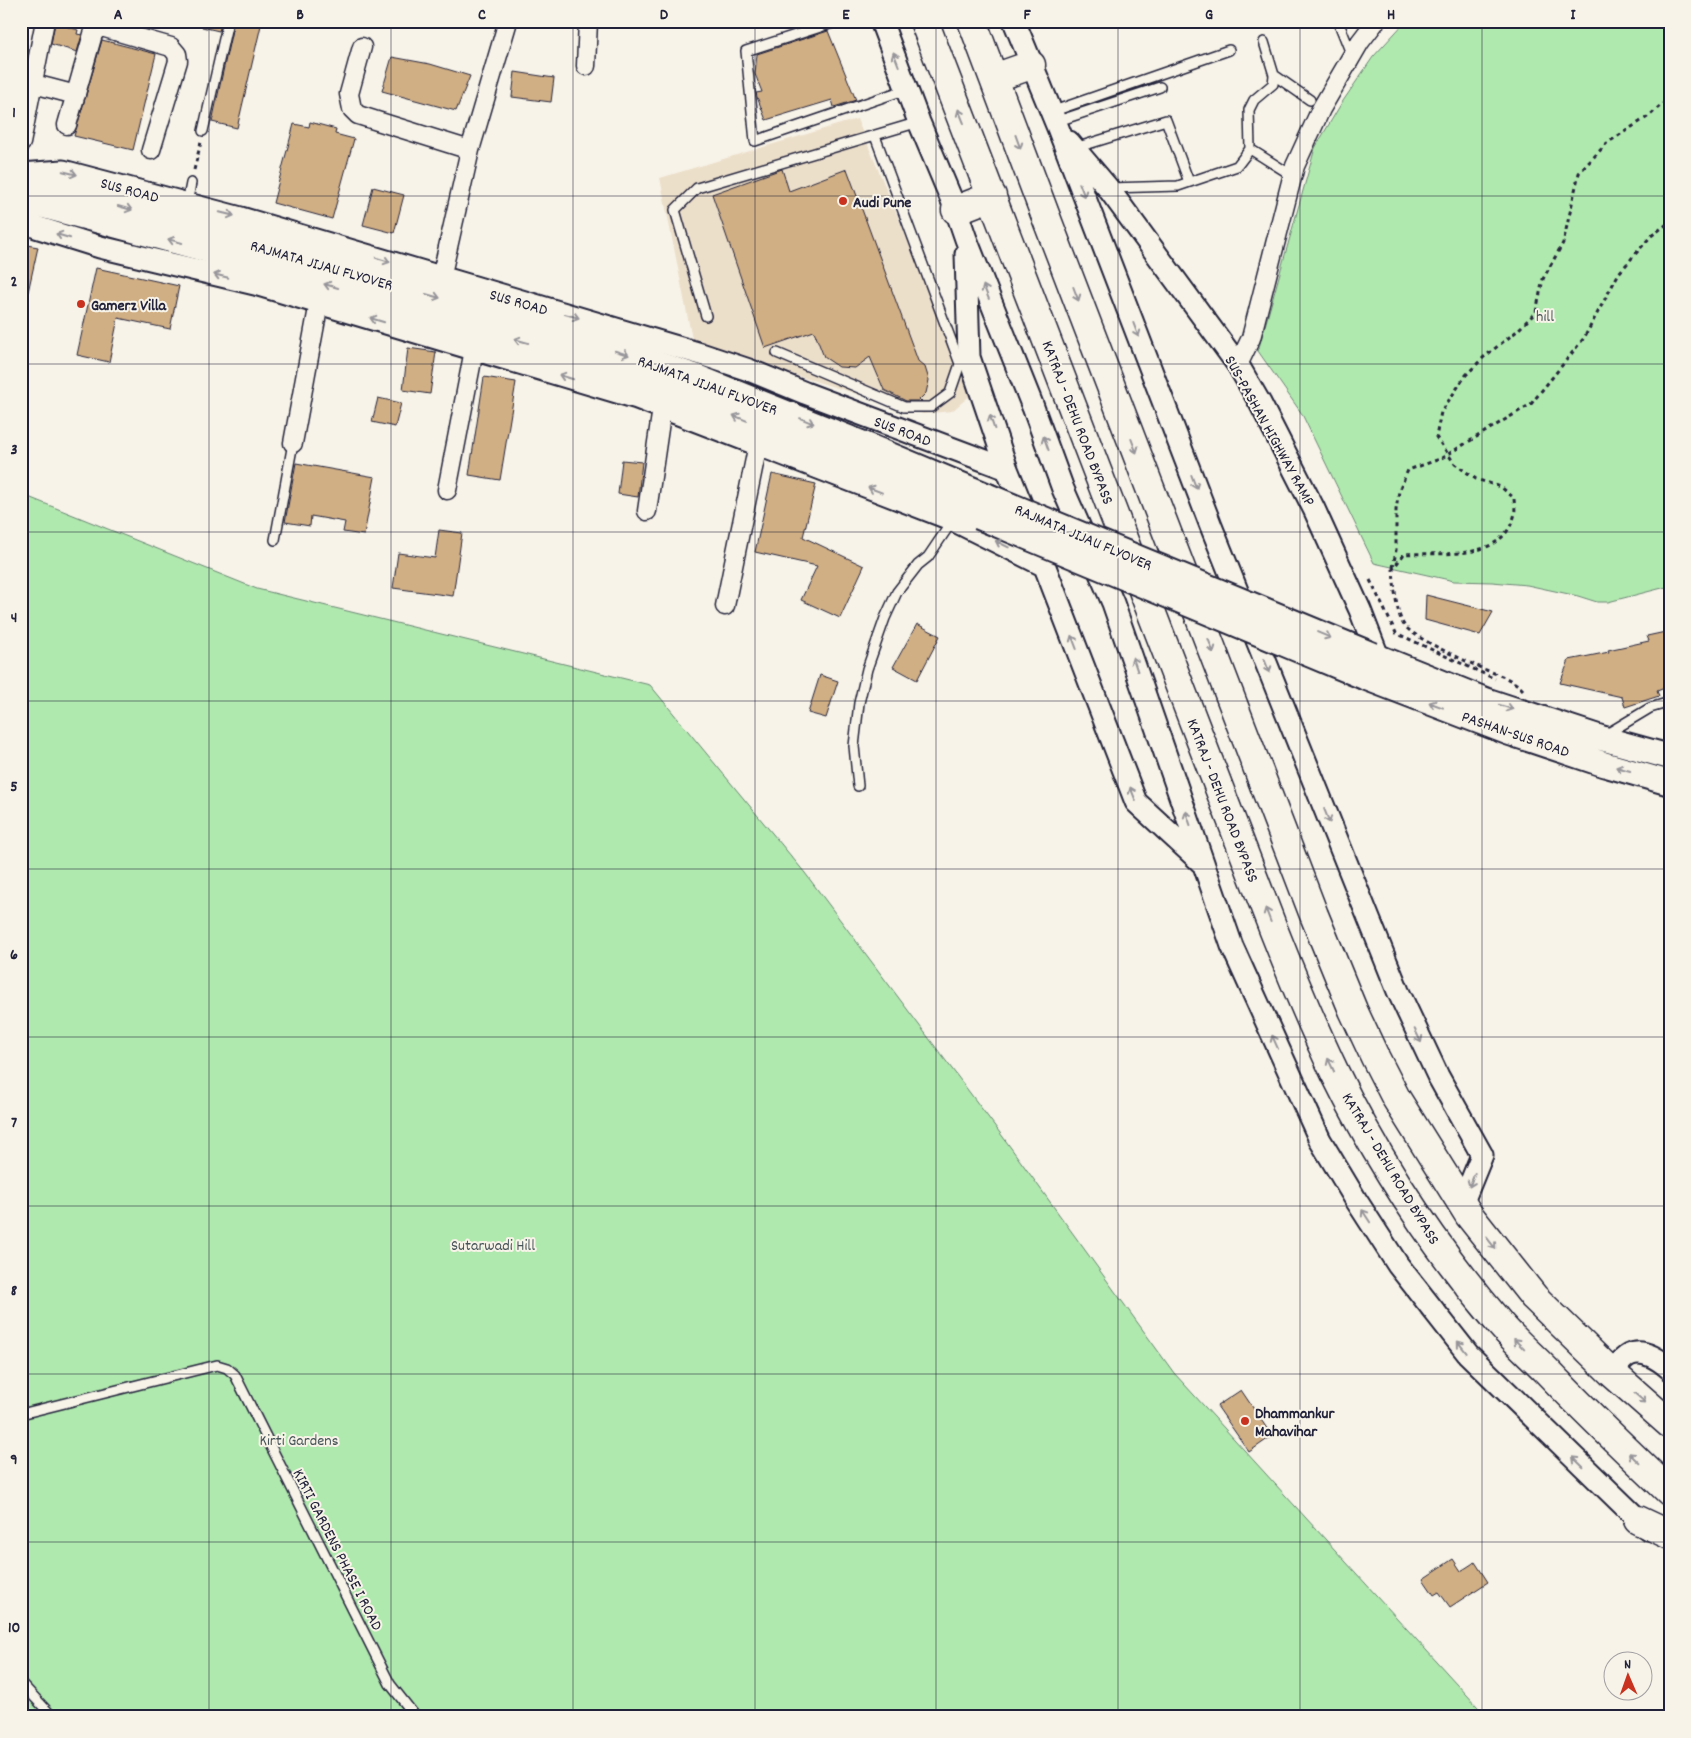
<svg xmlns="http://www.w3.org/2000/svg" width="1691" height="1738" font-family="Dekko,sans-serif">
	<rect width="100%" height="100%" fill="#f7f3e8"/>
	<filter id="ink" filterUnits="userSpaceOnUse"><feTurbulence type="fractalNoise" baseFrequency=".02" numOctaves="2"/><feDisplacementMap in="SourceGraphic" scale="10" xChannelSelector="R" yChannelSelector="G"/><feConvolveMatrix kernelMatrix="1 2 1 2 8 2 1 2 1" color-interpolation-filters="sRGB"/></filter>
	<g filter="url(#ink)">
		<path fill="#ecdfca" d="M857 119 972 394 952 411 923 414 693 344 660 178Z"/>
		<path fill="#b0e9ae" stroke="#698674" d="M1406 21H1670V586L1608 602H1597L1578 596 1527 585 1492 582 1454 581 1374 563 1302 414 1258 351 1315 148 1341 104 1373 57Z
			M21 494 257 589 650 685 805 873 1003 1137 1174 1373 1487 1717H21Z"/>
		<path fill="#d1af84" stroke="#22223b" d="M203 21H222L219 31 202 27Z
			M234 21H262L237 128 212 122Z
			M55 23 78 30 77 34 82 35 77 52 51 44Z
			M828 31 856 100 834 107 832 100 766 120 757 97 756 93 762 92 755 74 757 54Z
			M102 40 156 54 133 150 74 136Z
			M392 57 430 64 470 76 456 111 382 91Z
			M515 72 554 78 551 102 512 97Z
			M310 122 336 129 335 134 354 139 332 219 273 203 294 124 309 127Z
			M782 169 789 191 847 169 918 361 925 367 929 380 926 393 918 401H906L884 390 870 357 855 368 839 367 824 357 814 331 765 348 712 194Z
			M373 187 404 195 394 233 363 225Z
			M21 244 38 247 28 292 21 291Z
			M96 268 179 286 170 329 118 318 109 362 77 355Z
			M408 348 436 352 430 394 403 390Z
			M484 377 516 382 500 480 469 475Z
			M378 398 401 403 395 427 372 422Z
			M622 460 642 462 638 497 618 494Z
			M296 463 375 477 364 535 343 532 345 522 311 516 310 526 285 522Z
			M772 474 816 484 803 537 864 566 840 618 801 600 817 566 755 552Z
			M439 530 462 533 453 596 393 588 398 553 435 558Z
			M1426 595 1493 612 1480 635 1425 620Z
			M917 624 940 636 917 680 893 667Z
			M1670 631V686L1657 691 1659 696 1625 707 1622 697 1560 683 1569 660 1609 652 1608 650 1649 641 1647 636Z
			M820 675 838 681 826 718 808 713Z
			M1241 1390 1272 1436 1249 1452 1217 1406Z
			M1453 1559 1461 1571 1475 1562 1488 1582 1450 1607 1439 1592 1434 1595 1423 1579Z"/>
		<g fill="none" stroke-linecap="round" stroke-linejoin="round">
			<g stroke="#22223b" stroke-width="12">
				<path id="service" d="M839 21 746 51 755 141 907 89
					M1338 21 1352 56
					M1274 75 1310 100
					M1051 112 1229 50
					M1055 122 1160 87
					M203 131 228 21
					M1075 148 1166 120 1189 182
					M1250 149 1293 176
					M1109 188 1178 186 1237 166 1250 149 1249 110 1254 100 1273 84 1274 75 1264 42
					M187 204 191 183
					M706 316 675 210 697 188 919 122
					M777 353 904 407H931L950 393 960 364 875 136
					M275 540 293 443
					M1605 735 1650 708 1670 702
					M858 786 854 746 859 703 867 669 885 618 897 592 918 565 928 557 953 520
					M21 1414 217 1365 227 1368 235 1375 390 1684 416 1717
					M21 1683 53 1717"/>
			</g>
			<g stroke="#22223b" stroke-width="21">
				<path id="minor" d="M362 47 349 94 352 109 358 115 470 150
					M586 66 588 21
					M34 84 76 95
					M67 125 93 34 98 28H105L171 47 177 54 178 61 151 150
					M21 143 45 21
					M441 278 470 150 508 21
					M1238 365 1251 338 1295 166 1321 109 1360 42 1376 21
					M293 443 319 303
					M447 490 474 350
					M647 511 662 408
					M725 606 758 444"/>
			</g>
			<g stroke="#22223b" stroke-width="25">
				<path id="tertiary" d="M881 21 919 122 956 210 966 239 1033 407 1063 489 1113 603 1232 946 1320 1140 1356 1200 1398 1265 1468 1354 1648 1529
					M1014 21 1058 128 1211 526 1398 991 1438 1076 1482 1155 1462 1204
					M1069 142 1108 188 1238 365 1260 403 1314 509 1360 610 1379 659
					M21 174 63 171 241 218 701 354 749 370 805 393 1007 469
					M21 210 36 227 100 247 255 284 637 398 953 520 1045 566
					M966 254 969 357 1007 469 1028 521
					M1040 554 1136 802 1201 862
					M1611 1372C1616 1367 1623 1358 1629 1355 1643 1348 1660 1360 1670 1369"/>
			</g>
			<g stroke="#22223b" stroke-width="28">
				<path id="secondary" d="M21 177 573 336 694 376 861 443 988 496
					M21 200 200 248 555 351 700 401 979 517
					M1373 655 1485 700 1601 738 1670 757
					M1364 677 1507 732 1603 764 1670 783"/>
			</g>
			<g stroke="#22223b" stroke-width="31">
				<path id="trunk" d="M924 21 1274 931C1293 979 1313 1027 1335 1073 1379 1163 1436 1249 1501 1325 1515 1341 1531 1355 1546 1370 1586 1412 1628 1452 1670 1492
					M972 21 1049 225 1314 915 1353 1010 1375 1057 1396 1098 1469 1215 1534 1297 1611 1372 1670 1424
					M994 78 1031 65
					M956 210 992 196
					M1638 1520 1670 1535"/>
			</g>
			<path stroke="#22223b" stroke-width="3" stroke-dasharray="4 4" stroke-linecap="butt" d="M194 170 201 142
				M1393 568 1396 550V510L1399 491 1408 470 1440 459 1531 404 1584 338 1619 273 1651 236 1670 222
				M1370 580 1396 633 1495 679
				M1523 690C1513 679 1499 675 1486 670 1470 663 1413 638 1404 625 1396 614 1394 583 1393 569L1404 554C1441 552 1500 563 1514 517 1516 511 1514 503 1514 498L1501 487 1476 479 1455 464 1436 437 1441 412 1466 375 1484 357 1517 331 1536 312 1543 279 1563 243 1579 173 1607 143 1649 116 1670 97"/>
			<use href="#service" stroke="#f7f3e8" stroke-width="9"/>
			<use href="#minor" stroke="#f7f3e8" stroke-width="18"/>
			<use href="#tertiary" stroke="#f7f3e8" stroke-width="21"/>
			<use href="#secondary" stroke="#f7f3e8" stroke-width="24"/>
			<use href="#trunk" stroke="#f7f3e8" stroke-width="28"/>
			<g stroke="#22223b" stroke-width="28" stroke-linecap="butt">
				<path id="secondary-bridge" d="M988 496 1373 655
					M979 517 1364 677"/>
			</g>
			<use href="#secondary-bridge" stroke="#f7f3e8" stroke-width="24"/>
		</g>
		<defs><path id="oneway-shaft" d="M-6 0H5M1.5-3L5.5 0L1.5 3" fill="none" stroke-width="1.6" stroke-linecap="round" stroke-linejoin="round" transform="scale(1.25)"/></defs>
		<g stroke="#97959a">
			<use href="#oneway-shaft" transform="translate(896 59) rotate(-111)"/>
			<use href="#oneway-shaft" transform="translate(961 116) rotate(-112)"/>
			<use href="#oneway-shaft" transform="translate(1018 142) rotate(70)"/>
			<use href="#oneway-shaft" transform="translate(70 173) rotate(13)"/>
			<use href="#oneway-shaft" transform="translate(1082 190) rotate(69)"/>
			<use href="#oneway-shaft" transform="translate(125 208) rotate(16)"/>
			<use href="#oneway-shaft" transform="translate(227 214) rotate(14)"/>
			<use href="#oneway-shaft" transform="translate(63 236) rotate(-163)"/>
			<use href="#oneway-shaft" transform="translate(175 241) rotate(-165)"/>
			<use href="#oneway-shaft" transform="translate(383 260) rotate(17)"/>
			<use href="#oneway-shaft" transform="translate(221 276) rotate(-167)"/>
			<use href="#oneway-shaft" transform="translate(331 286) rotate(-164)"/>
			<use href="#oneway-shaft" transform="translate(986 292) rotate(-112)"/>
			<use href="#oneway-shaft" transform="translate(1076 294) rotate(69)"/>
			<use href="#oneway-shaft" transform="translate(433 296) rotate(16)"/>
			<use href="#oneway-shaft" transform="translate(572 316) rotate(16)"/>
			<use href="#oneway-shaft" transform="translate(377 320) rotate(-163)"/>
			<use href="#oneway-shaft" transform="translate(1136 330) rotate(69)"/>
			<use href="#oneway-shaft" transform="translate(521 341) rotate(-164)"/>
			<use href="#oneway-shaft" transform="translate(622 353) rotate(18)"/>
			<use href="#oneway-shaft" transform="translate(566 377) rotate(-163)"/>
			<use href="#oneway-shaft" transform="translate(740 418) rotate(-158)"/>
			<use href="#oneway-shaft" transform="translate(807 421) rotate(22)"/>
			<use href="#oneway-shaft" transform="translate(992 422) rotate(-109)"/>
			<use href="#oneway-shaft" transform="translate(1046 443) rotate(-110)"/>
			<use href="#oneway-shaft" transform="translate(1134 446) rotate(69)"/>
			<use href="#oneway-shaft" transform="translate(1194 482) rotate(69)"/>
			<use href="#oneway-shaft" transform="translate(875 490) rotate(-159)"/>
			<use href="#oneway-shaft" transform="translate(1002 544) rotate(-154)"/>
			<use href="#oneway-shaft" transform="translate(1324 635) rotate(23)"/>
			<use href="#oneway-shaft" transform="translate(1074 642) rotate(-111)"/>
			<use href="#oneway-shaft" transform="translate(1211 646) rotate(69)"/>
			<use href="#oneway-shaft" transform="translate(1135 664) rotate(-109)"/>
			<use href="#oneway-shaft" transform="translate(1267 666) rotate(68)"/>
			<use href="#oneway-shaft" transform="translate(1436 705) rotate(-159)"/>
			<use href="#oneway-shaft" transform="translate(1506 707) rotate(18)"/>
			<use href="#oneway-shaft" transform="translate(1623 769) rotate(-164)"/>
			<use href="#oneway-shaft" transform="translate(1133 794) rotate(-112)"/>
			<use href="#oneway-shaft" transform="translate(1327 816) rotate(68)"/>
			<use href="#oneway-shaft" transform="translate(1188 818) rotate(-109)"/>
			<use href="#oneway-shaft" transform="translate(1268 915) rotate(-111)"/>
			<use href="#oneway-shaft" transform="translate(1418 1036) rotate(64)"/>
			<use href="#oneway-shaft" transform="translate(1275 1042) rotate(-114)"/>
			<use href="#oneway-shaft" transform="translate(1331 1065) rotate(-115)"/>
			<use href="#oneway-shaft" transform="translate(1472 1180) rotate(111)"/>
			<use href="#oneway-shaft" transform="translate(1366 1216) rotate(-123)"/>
			<use href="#oneway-shaft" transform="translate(1491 1243) rotate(52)"/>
			<use href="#oneway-shaft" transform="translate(1519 1344) rotate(-134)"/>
			<use href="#oneway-shaft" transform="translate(1462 1347) rotate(-128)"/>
			<use href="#oneway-shaft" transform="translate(1640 1398) rotate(41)"/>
			<use href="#oneway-shaft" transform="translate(1634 1458) rotate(-136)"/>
			<use href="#oneway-shaft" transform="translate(1578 1462) rotate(-136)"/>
		</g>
	</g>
	<path fill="none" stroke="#22223b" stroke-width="1" stroke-opacity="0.55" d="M209 21V1717M391 21V1717M573 21V1717M755 21V1717M936 21V1717M1118 21V1717M1300 21V1717M1482 21V1717M21 196H1670M21 364H1670M21 532H1670M21 701H1670M21 869H1670M21 1037H1670M21 1206H1670M21 1374H1670M21 1542H1670"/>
	<g fill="#c8321e" stroke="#f7f3e8" stroke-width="2">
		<circle cx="843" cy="201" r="5"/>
		<circle cx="81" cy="304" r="5"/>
		<circle cx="1245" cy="1421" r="5"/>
	</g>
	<g text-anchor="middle" stroke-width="4" stroke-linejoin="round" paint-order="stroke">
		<g font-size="16" fill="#22223b" stroke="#f7f3e8">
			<text transform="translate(130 189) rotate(15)" y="6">SUS ROAD</text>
			<text transform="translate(322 264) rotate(16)" y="6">RAJMATA JIJAU FLYOVER</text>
			<text transform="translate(519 301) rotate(16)" y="6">SUS ROAD</text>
			<text transform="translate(708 384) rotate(20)" y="6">RAJMATA JIJAU FLYOVER</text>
			<text transform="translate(1079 422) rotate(69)" y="6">KATRAJ - DEHU ROAD BYPASS</text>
			<text transform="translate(903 430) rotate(21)" y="6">SUS ROAD</text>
			<text transform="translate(1271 430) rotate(61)" y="6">SUS-PASHAN HIGHWAY RAMP</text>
			<text transform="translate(1084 536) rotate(23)" y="6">RAJMATA JIJAU FLYOVER</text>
			<text transform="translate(1516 733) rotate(19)" y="6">PASHAN-SUS ROAD</text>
			<text transform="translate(1224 800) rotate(69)" y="6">KATRAJ - DEHU ROAD BYPASS</text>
			<text transform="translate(1392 1168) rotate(59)" y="6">KATRAJ - DEHU ROAD BYPASS</text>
			<text transform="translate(339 1549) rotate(63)" y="6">KIRTI GARDENS PHASE I ROAD</text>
		</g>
		<g font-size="16" font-weight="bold" fill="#22223b" stroke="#f7f3e8" text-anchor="start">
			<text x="853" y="207">Audi Pune</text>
			<text x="91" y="310">Gamerz Villa</text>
			<text x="1255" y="1418">Dhammankur<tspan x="1255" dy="18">Mahavihar</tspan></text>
		</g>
		<g font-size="16" fill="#465458" stroke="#f7f3e8">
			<text x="1545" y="321">hill</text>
			<text x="493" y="1250">Sutarwadi Hill</text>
			<text x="299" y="1445">Kirti Gardens</text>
		</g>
	</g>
	<rect width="1691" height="1738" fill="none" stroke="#f7f3e8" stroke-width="55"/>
	<g transform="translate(1628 1676) rotate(358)"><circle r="24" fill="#f7f3e8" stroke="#a29fa3"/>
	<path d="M0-4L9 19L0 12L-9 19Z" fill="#c8321e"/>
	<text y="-8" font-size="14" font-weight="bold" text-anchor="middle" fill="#22223b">N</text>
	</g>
	<rect x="28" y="28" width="1636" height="1682" fill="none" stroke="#22223b" stroke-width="2"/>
	<g font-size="16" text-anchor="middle" font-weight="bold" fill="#22223b">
		<text x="118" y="19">A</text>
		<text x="300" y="19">B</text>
		<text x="482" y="19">C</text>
		<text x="664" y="19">D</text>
		<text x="846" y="19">E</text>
		<text x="1027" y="19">F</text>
		<text x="1209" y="19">G</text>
		<text x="1391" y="19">H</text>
		<text x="1573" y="19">I</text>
		<text x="14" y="117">1</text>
		<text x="14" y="286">2</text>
		<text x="14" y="454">3</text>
		<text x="14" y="622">4</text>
		<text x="14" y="791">5</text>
		<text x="14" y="959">6</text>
		<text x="14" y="1127">7</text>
		<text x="14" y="1295">8</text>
		<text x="14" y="1464">9</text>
		<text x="14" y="1632">10</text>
	</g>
</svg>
